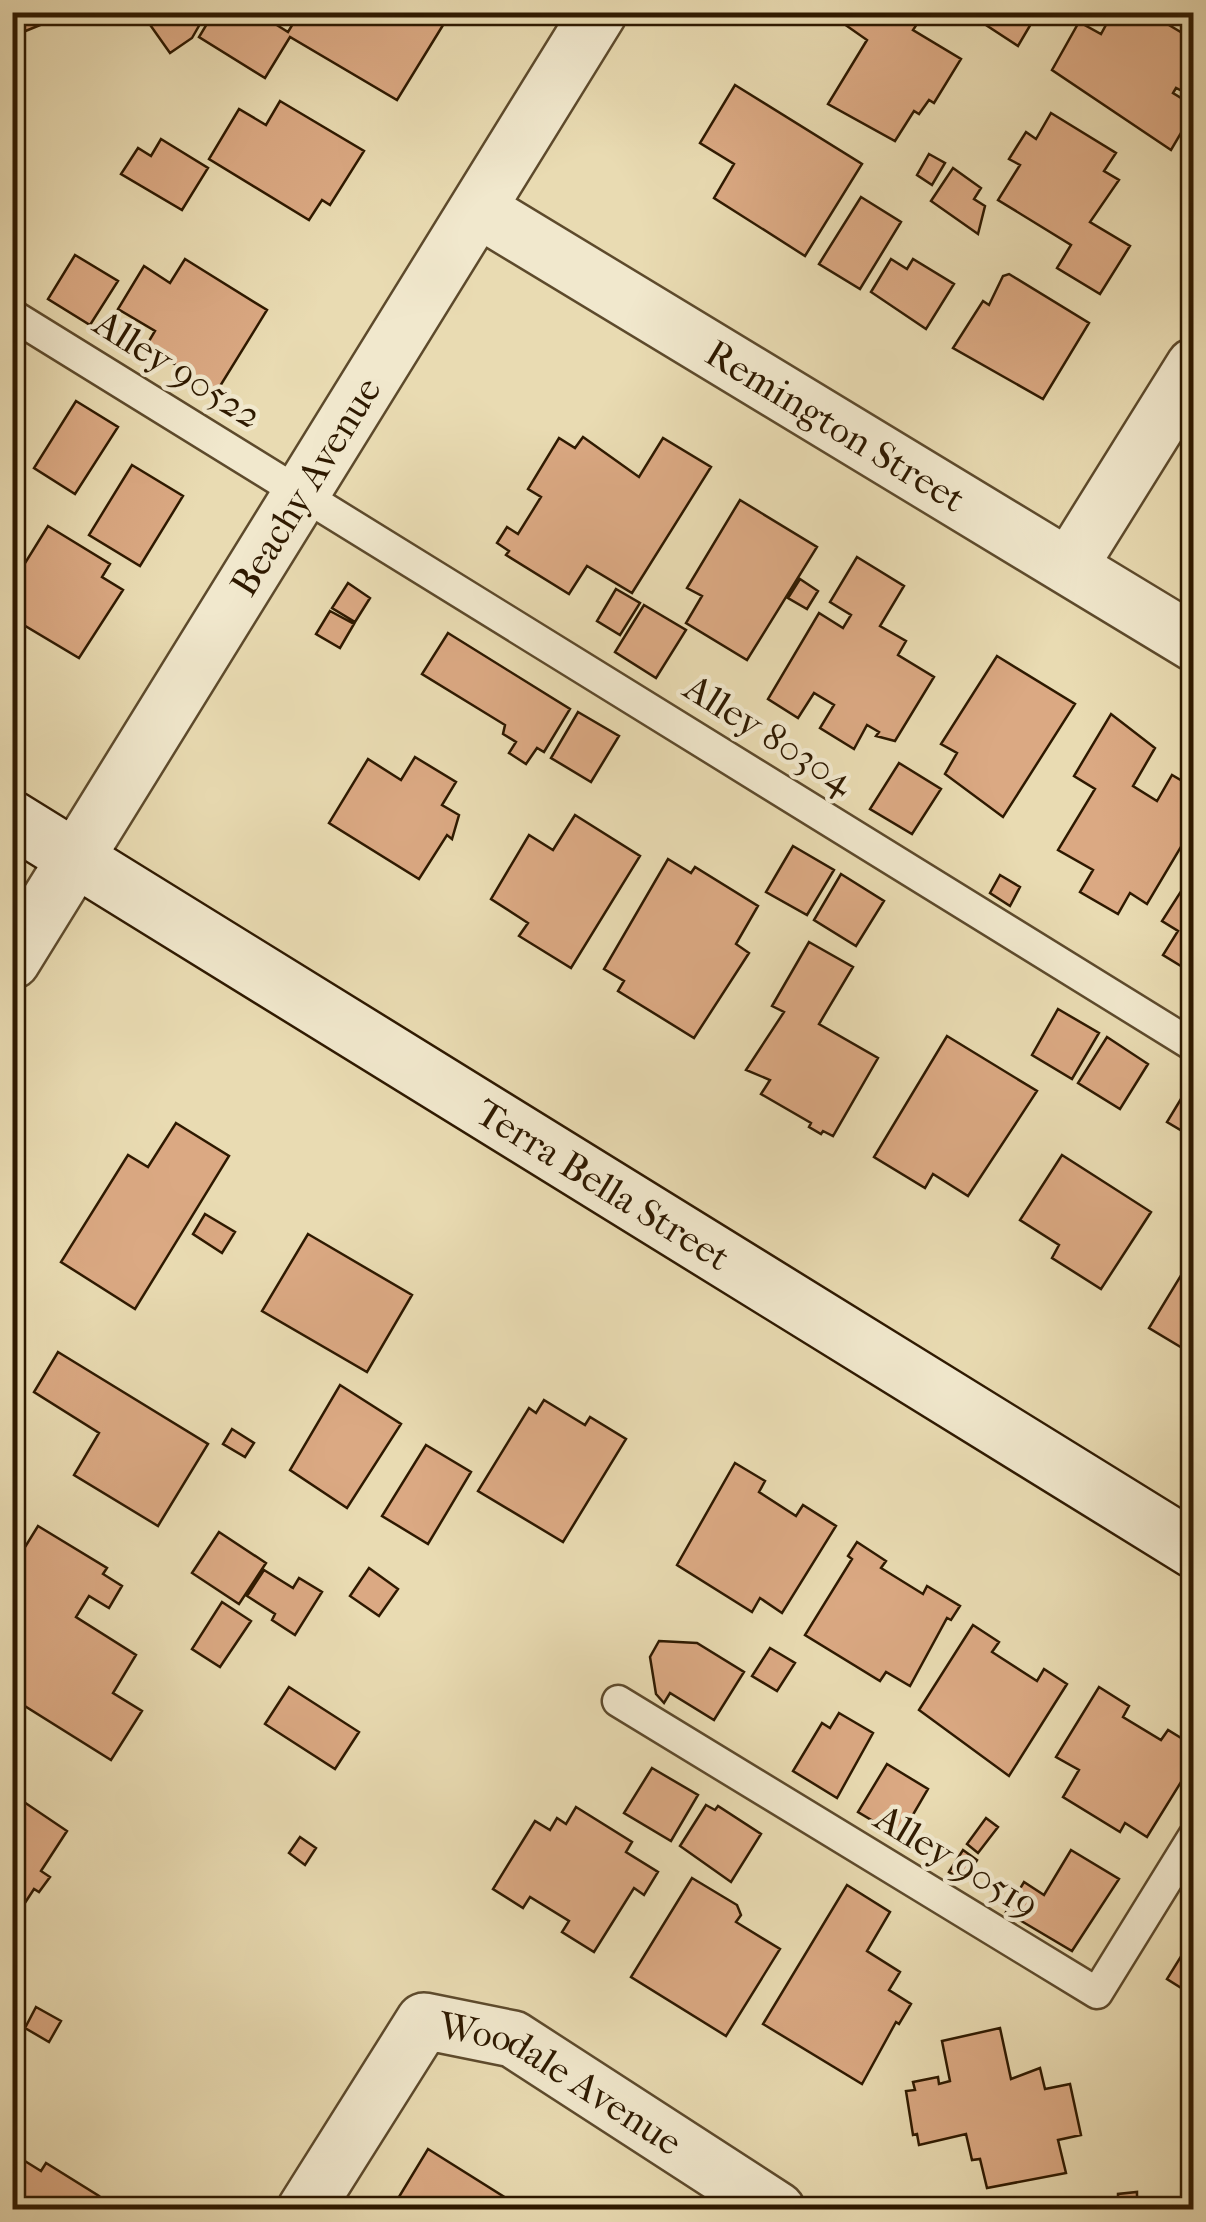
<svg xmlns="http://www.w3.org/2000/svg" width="1206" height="2222" font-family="'IM FELL French Canon',serif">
	<rect width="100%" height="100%" fill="#e9dbb2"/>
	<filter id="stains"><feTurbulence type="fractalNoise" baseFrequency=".002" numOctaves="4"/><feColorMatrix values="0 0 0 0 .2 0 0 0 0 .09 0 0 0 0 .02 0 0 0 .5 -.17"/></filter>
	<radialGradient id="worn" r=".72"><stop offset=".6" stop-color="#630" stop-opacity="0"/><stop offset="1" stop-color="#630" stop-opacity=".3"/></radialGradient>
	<path fill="#dba983" stroke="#2e1900" stroke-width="2.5" d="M15 12H72L23 32Z
		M141 12H201L204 17 192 38 170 53Z
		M214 12H256L288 32 300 12H441L448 17 397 100 290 37 265 78 199 37Z
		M827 12H910L919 21 913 30 961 59 934 103 929 100 919 114 914 111 895 141 828 104 867 40Z
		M966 12H1038L1018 46Z
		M1113 12H1147L1194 40V81L1186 93 1176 88 1173 93 1194 106V111L1171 150 1052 70 1079 22 1101 34Z
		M735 85 862 164 805 256 714 198 734 164 700 143Z
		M280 101 364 151 330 205 322 200 309 220 209 159 239 109 266 125Z
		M1051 113 1116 153 1104 171 1119 180 1090 222 1130 246 1100 294 1057 268 1071 245 998 200 1020 165 1009 159 1026 132 1036 139Z
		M161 139 208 168 182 210 121 174 138 148 151 156Z
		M929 154 945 163 932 185 917 175Z
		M953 168 981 188 974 199 985 206 978 234 931 201Z
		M861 197 901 222 860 289 819 264Z
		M75 255 118 281 90 325 48 299Z
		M185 259 267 310 217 391 146 346 155 331 118 309 144 266 170 283Z
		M891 259 907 269 913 259 954 284 926 329 871 292Z
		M1009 274 1089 323 1043 399 953 348 983 301 989 305 1003 276Z
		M76 401 118 427 75 494 34 468Z
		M583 437 639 477 663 438 711 467 632 593 587 566 569 594 506 555 509 551 497 543 507 527 518 534 541 497 528 489 559 438 575 448Z
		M132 465 183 496 140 566 89 535Z
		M740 500 817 547 747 660 686 623 702 596 687 588Z
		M48 526 110 564 102 577 123 590 79 658 12 618V584Z
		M857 557 904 586 880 626 906 641 898 655 934 677 895 741 876 736 879 732 867 725 854 749 820 728 834 705 814 693 798 718 768 699 819 613 843 628 851 615 830 602Z
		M800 579 818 591 807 609 788 598Z
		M348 583 370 598 355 622 332 608Z
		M616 589 640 603 620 635 597 621Z
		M644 605 686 630 656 678 615 652Z
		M330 611 354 624 340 648 316 634Z
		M448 633 570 709 544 752 537 748 526 764 509 753 516 742 503 734 505 725 422 674Z
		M997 656 1075 704 1003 817 945 774 957 753 941 744Z
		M578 712 619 736 591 782 551 758Z
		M1111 714 1155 748 1133 786 1157 801 1172 775 1194 788V825L1147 904 1130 893 1118 914 1080 892 1093 870 1058 850 1095 789 1074 776Z
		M415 757 456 782 442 805 459 815 452 839 447 835 419 879 329 823 368 759 401 780Z
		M899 763 941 789 912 834 870 809Z
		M575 815 640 856 571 968 519 936 528 923 491 899 529 835 553 850Z
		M793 846 834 870 807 915 766 892Z
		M668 859 691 873 695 867 758 906 736 944 749 953 694 1038 618 991 624 981 604 969Z
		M1194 871V974L1163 955 1178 931 1162 921Z
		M841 874 884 901 856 946 814 920Z
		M1000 875 1020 887 1010 906 990 893Z
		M809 942 853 967 819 1024 878 1058 833 1136 823 1131 821 1134 809 1127 811 1123 761 1094 770 1080 746 1070 784 1012 772 1006Z
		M1058 1009 1099 1033 1072 1079 1032 1055Z
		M947 1036 1037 1091 968 1196 933 1174 925 1188 874 1157Z
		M1107 1037 1148 1064 1120 1109 1078 1083Z
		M1190 1084 1194 1086V1138L1167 1122Z
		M176 1123 229 1156 135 1309 61 1262 128 1155 148 1167Z
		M1062 1155 1151 1212 1101 1289 1052 1258 1059 1245 1020 1220Z
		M205 1214 235 1232 222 1253 193 1234Z
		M308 1234 412 1295 367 1372 262 1311Z
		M1194 1254V1355L1149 1328Z
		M58 1352 208 1444 158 1526 74 1475 99 1433 34 1392Z
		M340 1385 401 1424 347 1508 290 1470Z
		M544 1400 585 1425 590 1417 626 1439 563 1542 478 1491 529 1408 536 1413Z
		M232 1429 254 1443 245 1457 223 1444Z
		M426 1445 471 1472 428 1544 382 1516Z
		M735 1463 765 1481 759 1492 796 1516 803 1505 836 1526 782 1613 760 1598 752 1612 677 1565Z
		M38 1526 107 1568 103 1574 122 1586 109 1608 89 1596 76 1617 136 1655 113 1693 142 1711 111 1760 12 1698V1568Z
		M219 1532 266 1563 239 1604 192 1573Z
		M857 1542 886 1561 881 1568 923 1594 927 1586 960 1606 951 1620 947 1618 910 1686 886 1672 880 1681 805 1635 852 1559 848 1556Z
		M369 1568 398 1589 379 1616 350 1596Z
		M264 1570 293 1588 299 1578 322 1592 295 1635 272 1620 275 1614 247 1596Z
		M222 1602 251 1621 220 1667 192 1649Z
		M973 1625 999 1642 992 1652 1037 1681 1044 1669 1067 1684 1009 1776 919 1710Z
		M659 1641 697 1643 744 1672 714 1720 670 1693 664 1703 656 1694 650 1657Z
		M770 1648 795 1663 777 1691 752 1676Z
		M289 1687 359 1732 335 1769 265 1724Z
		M1099 1687 1129 1706 1123 1717 1161 1740 1168 1730 1194 1746V1761L1147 1837 1125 1823 1120 1832 1063 1797 1079 1770 1056 1757Z
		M839 1713 873 1733 837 1798 793 1771 822 1723 830 1728Z
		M887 1764 928 1789 900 1837 858 1812Z
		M652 1768 698 1795 671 1841 624 1813Z
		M21 1800 67 1831 41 1871 50 1877 39 1892 34 1889 19 1912 12 1908V1813Z
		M706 1805 715 1810 718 1806 761 1834 731 1882 680 1846Z
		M576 1807 632 1842 626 1852 658 1872 644 1895 634 1888 594 1952 562 1932 569 1921 530 1897 523 1908 493 1889 535 1821 550 1830 557 1818 566 1824Z
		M986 1818 998 1827 978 1853 967 1844Z
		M300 1837 316 1848 305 1865 289 1853Z
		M963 1850 977 1860 964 1881 949 1872Z
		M1071 1850 1119 1879 1072 1951 1006 1912 1024 1882 1044 1895Z
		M692 1878 737 1905 741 1915 736 1922 780 1949 726 2036 631 1977Z
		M847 1885 890 1912 867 1951 900 1972 889 1990 911 2004 899 2024 896 2022 862 2084 763 2024Z
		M1193 1937H1194V1996L1167 1979Z
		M36 2007 61 2021 49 2042 25 2028Z
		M1000 2028 1011 2079 1040 2068 1045 2089 1070 2084 1081 2135 1058 2140 1066 2173 987 2188 980 2159 972 2160 966 2134 919 2145 917 2134 913 2135 906 2091 915 2090 913 2082 938 2077 939 2084 950 2081 942 2041Z
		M428 2149 522 2208 521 2210H391Z
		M12 2153 41 2171 46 2163 99 2196 91 2210H12Z
		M1137 2192V2200L1146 2199 1147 2210H1050L1118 2201V2194Z"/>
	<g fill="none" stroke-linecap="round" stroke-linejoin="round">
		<g stroke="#5d4a2c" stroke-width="35">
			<path id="service" d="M12 315 1194 1046
				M618 1701 1097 1993 1194 1836"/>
		</g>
		<g stroke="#5d4a2c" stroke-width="60">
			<g id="minor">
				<path id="s1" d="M478 209 1194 643"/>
				<path d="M1070 565 1194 366"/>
				<path id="s2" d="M305 2210 424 2021 513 2039 777 2210"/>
			</g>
		</g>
		<g stroke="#5d4a2c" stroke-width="60">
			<g id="tertiary">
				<path id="s3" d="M12 961 599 12"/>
			</g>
		</g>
		<g stroke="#2e1900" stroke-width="60">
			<g id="secondary">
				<path id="s4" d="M12 819 1194 1550"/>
			</g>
		</g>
		<use href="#service" stroke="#f1e8cd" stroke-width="30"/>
		<use href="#minor" stroke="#f1e8cd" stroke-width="55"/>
		<use href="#tertiary" stroke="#f1e8cd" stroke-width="55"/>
		<use href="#secondary" stroke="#f1e8cd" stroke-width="55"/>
	</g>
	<g text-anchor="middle" stroke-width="9" stroke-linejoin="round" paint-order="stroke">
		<g font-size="38" fill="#2e1900" stroke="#f1e8cd">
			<text transform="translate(178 369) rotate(32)" y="13">Alley 90522</text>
			<text dy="13" stroke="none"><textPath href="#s1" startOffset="418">Remington Street</textPath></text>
			<text dy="13" stroke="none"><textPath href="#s3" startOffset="558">Beachy Avenue</textPath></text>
			<text transform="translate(769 734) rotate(32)" y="13">Alley 80304</text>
			<text dy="13" stroke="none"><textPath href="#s4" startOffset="695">Terra Bella Street</textPath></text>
			<text transform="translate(957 1861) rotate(31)" y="13">Alley 90519</text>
			<text dy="13" stroke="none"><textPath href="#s2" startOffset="375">Woodale Avenue</textPath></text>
		</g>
	</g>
	<rect width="1206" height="2222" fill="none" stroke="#e9dbb2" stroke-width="50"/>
	<rect x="15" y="15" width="1176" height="2192" fill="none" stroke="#2e1900" stroke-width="5"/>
	<rect x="25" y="25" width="1156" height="2172" fill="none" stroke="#2e1900" stroke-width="2.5"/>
	<rect width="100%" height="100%" filter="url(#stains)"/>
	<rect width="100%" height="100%" fill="url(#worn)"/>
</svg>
